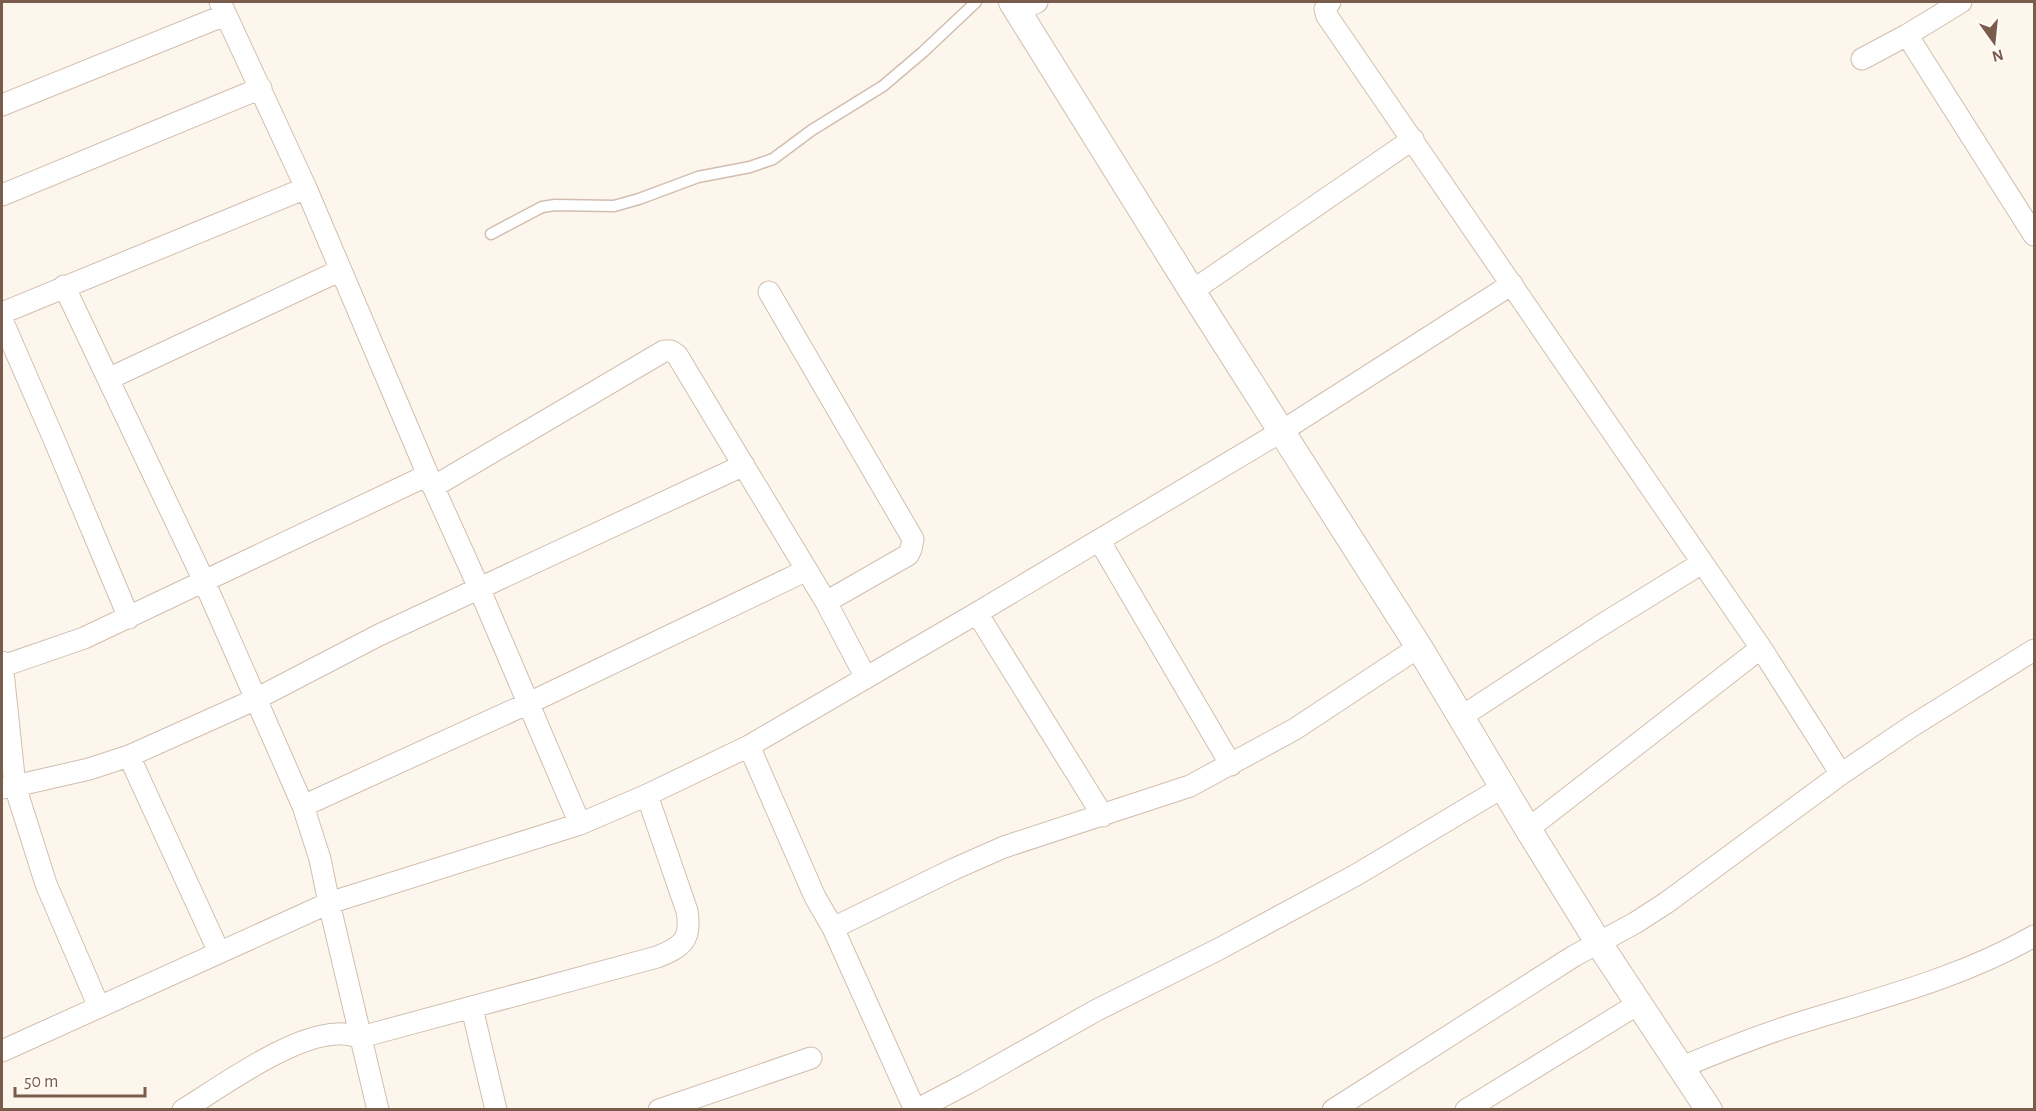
<svg xmlns="http://www.w3.org/2000/svg" width="2036" height="1111" font-family="'Alegreya Sans',sans-serif">
	<rect width="100%" height="100%" fill="#fdf6ec"/>
	<g fill="none" stroke-linecap="round" stroke-linejoin="round">
		<g stroke="#d1beb0" stroke-width="13">
			<path id="service" d="M491 234 542 207 555 205 614 206 639 199 698 177 750 167 773 159 812 130 883 86 923 52 976 2"/>
		</g>
		<g stroke="#d1beb0" stroke-width="23">
			<path id="minor" d="M220 2 306 188 428 475 479 588 580 824
				M1330 2 1325 9 1327 16 1761 648 1841 774
				M1019 11 1037 2
				M1907 35 2034 235
				M1862 59 1907 35 1961 2
				M2 105 225 15
				M2 195 261 88
				M64 286 204 581 303 806 320 859 329 903 378 1110
				M1192 291 1413 139
				M769 292 913 539 911 549 908 555 826 602
				M2 313 306 188
				M2 320 53 437 129 618
				M108 379 341 270
				M433 487 664 351H671L677 355 826 602 866 678
				M1099 540 1231 765
				M977 613 1103 816
				M2 662 15 786 46 884 99 1007
				M3 666 84 638 428 475
				M1461 717 1600 626 1702 563
				M749 746 815 897 833 928 915 1110
				M129 756 219 952
				M2 788 15 786 89 769 129 756 254 700 379 635 744 465
				M303 806 529 703 807 570
				M1528 829 1761 648
				M833 928 954 869 1004 847 1190 786 1295 729 1419 647
				M472 1008 496 1110
				M2 1051 329 903 580 824 647 795 749 746 977 613 1282 431 1512 284
				M1682 1067C1718 1052 1755 1037 1793 1025 1875 999 1959 979 2034 936
				M183 1110C222 1086 292 1035 337 1034 345 1033 353 1036 361 1037L657 957C682 947 692 940 687 911L647 795
				M659 1110 811 1058
				M916 1110 966 1084 1095 1011 1217 950 1356 875 1503 787
				M1333 1110 1574 956 1635 923 1666 903 1841 774 1912 726 2034 650
				M1466 1110 1638 1004"/>
		</g>
		<g stroke="#d1beb0" stroke-width="28">
			<path id="tertiary" d="M1012 2 1192 291 1419 647 1528 829 1598 942 1709 1110"/>
		</g>
		<use href="#service" stroke="#fff" stroke-width="10"/>
		<use href="#minor" stroke="#fff" stroke-width="21"/>
		<use href="#tertiary" stroke="#fff" stroke-width="26"/>
	</g>
	<rect width="2036" height="1111" fill="none" stroke="#7a5c4d" stroke-width="6"/>
	<g transform="translate(1994 42) rotate(165)" stroke="#fffaf3" stroke-width="4.5" paint-order="stroke">
	<path d="M0-4.5L10 22L0 15L-10 22Z" fill="#7a5c4d"/>
	<text y="-9" font-size="16" font-weight="bold" text-anchor="middle" fill="#7a5c4d">N</text>
	</g>
	<path d="M15 1087v9h130v-9" fill="none" stroke="#7a5c4d" stroke-width="3"/>
	<text x="24" y="1087" font-size="18" fill="#7a5c4d" stroke="#fffaf3" stroke-width="4.5" paint-order="stroke">50 m</text>
</svg>
